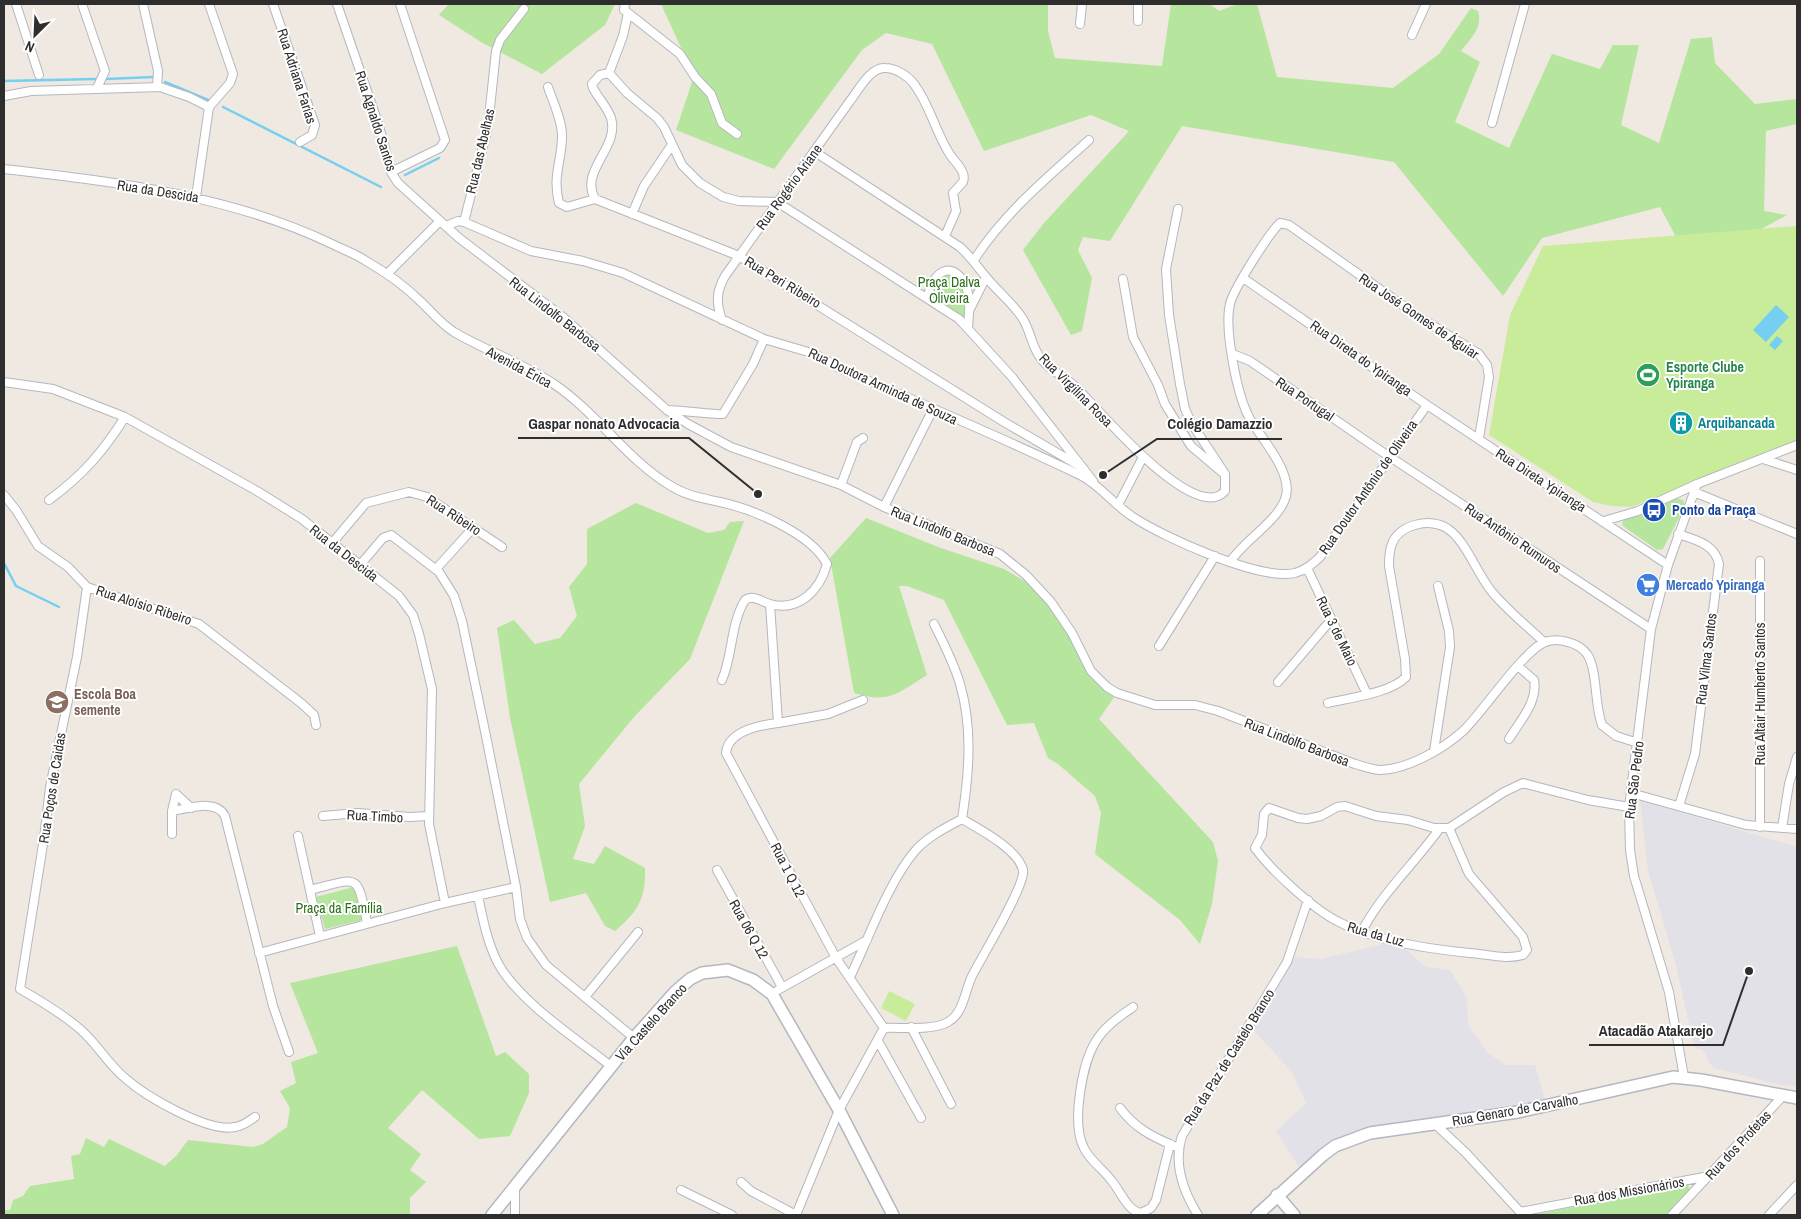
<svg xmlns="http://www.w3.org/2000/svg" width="1801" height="1219" font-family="'Archivo Narrow',sans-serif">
	<rect width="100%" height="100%" fill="#efe9e1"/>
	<path fill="#e3e1e8" d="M1640 800 1797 847V1086L1782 1085 1713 1068 1702 1049H1695L1675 962 1648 871Z
		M1396 941 1426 967 1450 970 1467 998 1468 1025 1488 1053 1506 1065H1535L1547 1106 1435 1124 1335 1146 1302 1172 1276 1131 1306 1103 1292 1072 1249 1025 1295 957 1320 959Z"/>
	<path fill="#b6e59e" d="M449 4H615L605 25 542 74 481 42 439 15Z
		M661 4H1048V31L1055 58 1162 66 1171 4H1210L1219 11 1238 4H1257L1277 77 1393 88 1439 54 1471 8 1478 11C1483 28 1471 38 1461 51L1480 62 1455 122 1509 148 1552 54 1600 69 1613 45H1639L1621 125 1659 143 1691 39 1712 37 1715 63 1755 104 1797 99V124L1766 131 1764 211 1787 215 1692 267 1660 207 1542 238 1503 296 1394 162 1182 126 1110 241 1083 237 1078 250 1092 278 1082 331 1071 335 1023 250 1044 223 1129 131 1091 115 984 151 932 44 886 33 862 50 774 169 676 130 694 76Z
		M950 274C966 286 966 301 966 320L932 297 938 277Z
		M1676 498 1683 500 1685 506 1663 549 1657 550 1623 526 1622 523 1625 518Z
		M636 503 708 533 724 530 730 522 744 521 690 659 634 717 579 784 585 826 573 859 594 864 605 846 645 868C646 898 638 912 615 931L605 926 586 893 550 902 510 718 497 628 514 620 535 644 560 638 577 616 569 587 587 564V529Z
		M866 518 938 547 1004 569 1028 583 1072 633 1091 671 1117 693 1099 719 1213 842 1218 861 1212 904 1200 944 1180 920 1095 854 1101 813 1095 796 1058 764 1048 758 1034 723 1007 725 944 600 907 586H899L927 675C898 693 889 704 854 693L830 558Z
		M354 887 362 920 325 929 316 897Z
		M457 946 496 1056 505 1052 529 1074V1093L510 1136 479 1139 422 1090 388 1128 421 1154 410 1170 426 1182 410 1198V1215H4V1210H10L13 1200 23 1196 30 1186 74 1179 71 1156 80 1154 86 1138 104 1147 109 1139 165 1166 177 1155 188 1140 253 1147 263 1144 287 1127 290 1108 280 1091 296 1083 291 1062 318 1053 290 983Z
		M1688 1184 1690 1190 1666 1215H1533Z"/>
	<path fill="#c9ec9a" d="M1797 226V443L1631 507 1611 506 1593 502 1489 435 1510 315 1543 246Z
		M889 991 915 1004 906 1021 881 1008Z"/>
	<path fill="#75cff0" d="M1776 305 1789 317 1766 342 1753 330Z
		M1777 336 1783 341 1775 350 1769 345Z"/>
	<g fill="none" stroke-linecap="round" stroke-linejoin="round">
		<path stroke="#75cff0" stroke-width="2.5" d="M106 79 153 77
			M4 81 96 79
			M165 82 208 100
			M223 107 381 187
			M405 175 439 158
			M4 563 16 586 59 607"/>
		<g stroke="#b4b7c1" stroke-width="10">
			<path id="street" d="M16 4 39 75
				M82 4 105 71 97 88
				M143 4 158 71 157 87
				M273 4 315 125 312 135 300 142
				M337 4 379 126 391 172 398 183 459 238 564 318 667 410 688 424 731 447 841 485 884 507 1000 554 1026 575 1051 602 1072 633 1091 671 1107 687 1117 693 1155 705H1195L1218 711 1355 764C1363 766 1372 770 1381 770 1408 769 1443 749 1463 731 1483 712 1523 651 1545 642 1558 637 1579 643 1587 654 1598 671 1594 704 1602 725L1616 736 1638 743
				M628 13 680 54 695 77 711 94 722 123 737 134
				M1138 21V4
				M1080 24 1082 4
				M1412 35 1426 4
				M609 73 600 75 592 84 593 88C598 98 608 108 611 118 620 148 579 170 595 199L739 256 1004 422 1083 468
				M609 73 627 93 657 118 664 127 682 165 700 183 723 197 739 201 777 202 959 319 1012 377 1093 481
				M609 73 623 36 628 13 624 10 625 4
				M548 87C553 102 562 120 562 136 562 162 552 175 559 203L567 207 595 199
				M4 96 31 91 160 87 189 97 209 107
				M209 107 230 83 233 74 209 4
				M1492 123 1525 4
				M815 152 960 247C973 259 981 272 993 285 1003 296 1015 306 1023 319 1031 332 1032 349 1042 360 1052 372 1067 378 1078 389 1098 409 1195 526 1225 491V474L1192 424 1185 409 1180 384 1169 315 1166 269 1178 209
				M4 169C116 182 230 195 332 244 344 250 356 254 366 261 385 272 404 285 419 300 431 311 440 323 454 332 486 351 523 363 554 384 597 413 626 459 671 486 687 496 702 498 720 502 752 509 811 533 827 564 820 590 799 612 770 604 761 602 754 594 745 600 730 625 733 655 722 680
				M391 172 440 148 445 140 400 4
				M196 197 209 107
				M632 214 644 186 671 146
				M464 222 488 127 496 51 500 40 524 9
				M446 226 458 221 464 222 531 251 583 261 623 273 764 339 815 354 841 369C921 403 1001 437 1080 475 1100 485 1113 504 1133 517 1163 537 1260 581 1295 573 1306 570 1312 564 1320 557L1427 405
				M974 260C1004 213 1048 177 1089 140
				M387 274 440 221
				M1243 278 1427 405 1668 565
				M1123 279 1133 337 1158 385 1165 404 1191 446 1223 473
				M928 297C931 274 951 258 965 284 971 296 969 314 968 327
				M969 311 986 277
				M722 320C716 303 716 292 725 276L850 101C858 91 870 67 885 68 896 68 908 76 914 84 930 105 935 131 949 153 954 162 967 171 963 182L953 193 956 211 945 236
				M1233 354 1250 361 1375 447 1651 629
				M4 382 53 389 125 417 257 491 302 519 399 596 413 615 419 634 432 689 429 824 445 903
				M667 410C678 410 720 415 723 414L753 364 764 339
				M1763 459 1797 470
				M841 485 857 442 863 438
				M1694 492 1797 534
				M4 495 16 510 38 546 68 567 87 587 199 624 301 703 314 715 316 725
				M49 500C83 475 103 452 125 417
				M1118 505 1143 457
				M884 507 933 409
				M1604 521 1638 511 1697 484 1797 445
				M1678 534C1696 540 1715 544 1719 564L1695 754 1679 806
				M333 542 366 503 409 492 427 497 502 547
				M1230 562C1244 540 1280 520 1286 496 1292 472 1262 439 1250 419 1237 396 1224 329 1230 304 1233 290 1269 233 1280 223L1289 225 1422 319 1479 354 1487 365 1489 377 1479 438
				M360 565 383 538 391 535 439 572 454 596 462 621 486 736 516 887 520 919 527 938 546 965 634 1038
				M1307 568 1367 694
				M436 569 473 528
				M87 587 77 657 50 787 44 838 20 989C41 1001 63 1014 81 1030 97 1044 108 1064 125 1078 145 1096 208 1133 235 1127 243 1126 249 1121 255 1117
				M770 604 778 723C761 725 728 731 726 753L836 958 884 1028
				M934 624C944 644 954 663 960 684 973 728 969 774 962 819
				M1159 646 1215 556
				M1278 682 1331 620
				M1328 703C1349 698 1391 693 1406 677L1405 659 1389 566C1389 559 1389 551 1392 544 1399 524 1432 517 1448 529 1466 541 1477 574 1492 592 1507 610 1527 626 1544 642
				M778 723 828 714 863 700
				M1509 739C1520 721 1538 702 1534 680L1519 667
				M1434 751 1450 647 1449 631 1438 586
				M1631 793 1746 825 1797 829
				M172 811C188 809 216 798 225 816L273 1006 289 1052
				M323 816 358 813 410 817 428 816
				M1760 827V561
				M1449 828 1469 874 1523 937 1527 950 1523 955C1506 960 1487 954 1470 953 1429 949 1373 941 1337 921 1312 908 1271 870 1255 848L1262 835 1264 814 1269 808 1298 818 1307 819 1321 816 1337 807 1345 806 1376 816 1408 820 1434 828H1449L1504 792 1523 783 1588 800 1629 807
				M1782 828 1789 784 1797 757
				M172 834V811L176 794 191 808
				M298 836 320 936
				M717 870 782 987
				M310 890C359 878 357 871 367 923
				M478 896C483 919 487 943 499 965 521 1003 577 1039 612 1067
				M1362 931C1382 893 1415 863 1440 828
				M259 953 445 903 516 887
				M850 977C868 940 889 881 915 851 927 837 947 827 962 819 979 829 1018 849 1023 870 1026 885 981 958 972 976 965 990 964 1013 948 1022 932 1031 901 1027 884 1028
				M778 990 867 940
				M585 997 638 932
				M1133 1007C1119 1017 1105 1026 1096 1041 1082 1063 1071 1124 1084 1148 1090 1161 1103 1169 1111 1180 1120 1190 1127 1211 1141 1213L1151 1208 1156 1200 1170 1144
				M911 1027 951 1104
				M878 1041 921 1118
				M1684 1077 1669 992 1634 876 1630 850 1629 807 1651 629 1668 565 1697 484
				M1120 1108C1135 1128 1151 1136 1174 1146
				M1435 1124 1466 1153 1522 1214
				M741 1182 751 1191 796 1215
				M515 1189V1215
				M681 1190 732 1215
				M1520 1212 1709 1176
				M796 1215 839 1110 884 1028
				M1198 1215C1183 1191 1173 1164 1182 1136L1287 962 1308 900
				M1672 1215 1782 1097
				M1769 1215 1797 1185"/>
		</g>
		<g stroke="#b4b7c1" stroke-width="14">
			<path id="secondary" d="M1277 1195 1294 1215
				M492 1215 634 1038 675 992 690 979 702 973 728 970 753 980 772 994 839 1110 893 1215
				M1257 1215 1323 1155 1335 1146 1370 1133 1518 1112 1673 1077 1701 1080 1797 1098"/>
		</g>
		<use href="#street" stroke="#fff" stroke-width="8"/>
		<use href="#secondary" stroke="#fff" stroke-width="11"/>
	</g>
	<defs>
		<g id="stadium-disc" transform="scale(1.25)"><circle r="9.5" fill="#2e9e5b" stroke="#fff"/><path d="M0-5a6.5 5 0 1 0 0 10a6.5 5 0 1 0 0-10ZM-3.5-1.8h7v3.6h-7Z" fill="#fff"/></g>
		<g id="building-disc" transform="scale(1.25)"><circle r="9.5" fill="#0f9aa8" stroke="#fff"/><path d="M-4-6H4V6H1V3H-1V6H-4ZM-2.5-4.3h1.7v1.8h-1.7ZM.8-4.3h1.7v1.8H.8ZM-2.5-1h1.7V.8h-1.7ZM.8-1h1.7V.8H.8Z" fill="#fff"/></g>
		<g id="bus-disc" transform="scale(1.25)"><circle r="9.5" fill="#1a4fb4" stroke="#fff"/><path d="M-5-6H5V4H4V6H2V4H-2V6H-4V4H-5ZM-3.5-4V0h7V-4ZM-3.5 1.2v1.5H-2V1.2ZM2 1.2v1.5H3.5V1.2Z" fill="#fff"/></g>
		<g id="supermarket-disc" transform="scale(1.25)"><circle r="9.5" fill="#3f7fe0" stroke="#fff"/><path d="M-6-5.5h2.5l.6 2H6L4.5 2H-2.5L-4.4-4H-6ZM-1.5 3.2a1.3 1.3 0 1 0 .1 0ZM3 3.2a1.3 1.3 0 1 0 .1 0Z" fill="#fff"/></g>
		<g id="school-disc" transform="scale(1.25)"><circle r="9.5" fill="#8d6e63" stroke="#fff"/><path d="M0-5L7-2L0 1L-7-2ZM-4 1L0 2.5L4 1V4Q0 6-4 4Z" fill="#fff"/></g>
	</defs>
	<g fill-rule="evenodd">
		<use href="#stadium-disc" x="1648" y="375"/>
		<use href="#building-disc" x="1681" y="423"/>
		<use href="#bus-disc" x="1654" y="510"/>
		<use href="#supermarket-disc" x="1648" y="585"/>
		<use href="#school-disc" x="57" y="702"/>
	</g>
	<g text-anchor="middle" stroke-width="4" stroke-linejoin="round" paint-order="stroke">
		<g font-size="14" fill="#2e2e2e" stroke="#fff">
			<text transform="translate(297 76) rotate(72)" y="5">Rua Adriana Farias</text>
			<text transform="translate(376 121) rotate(72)" y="5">Rua Agnaldo Santos</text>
			<text transform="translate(480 151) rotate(-77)" y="5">Rua das Abelhas</text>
			<text transform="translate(789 187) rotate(-54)" y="5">Rua Rogério Ariane</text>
			<text transform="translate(158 191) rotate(9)" y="5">Rua da Descida</text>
			<text transform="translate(783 282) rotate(31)" y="5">Rua Peri Ribeiro</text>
			<text transform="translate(555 314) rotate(38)" y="5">Rua Lindolfo Barbosa</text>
			<text transform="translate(1419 316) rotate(34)" y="5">Rua José Gomes de Águiar</text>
			<text transform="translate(1361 358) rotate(35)" y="5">Rua Direta do Ypiranga</text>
			<text transform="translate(519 367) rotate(28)" y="5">Avenida Érica</text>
			<text transform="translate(883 386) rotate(25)" y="5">Rua Doutora Arminda de Souza</text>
			<text transform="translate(1076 390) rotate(45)" y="5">Rua Virgilina Rosa</text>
			<text transform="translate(1305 399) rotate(34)" y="5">Rua Portugal</text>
			<text transform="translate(1541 480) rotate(33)" y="5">Rua Direta Ypiranga</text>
			<text transform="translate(1368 487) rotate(-55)" y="5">Rua Doutor Antônio de Oliveira</text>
			<text transform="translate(454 515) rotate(33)" y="5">Rua Ribeiro</text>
			<text transform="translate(943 531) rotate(22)" y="5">Rua Lindolfo Barbosa</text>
			<text transform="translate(1513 538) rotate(34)" y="5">Rua Antônio Rumuros</text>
			<text transform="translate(344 553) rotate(38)" y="5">Rua da Descida</text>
			<text transform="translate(144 605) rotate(18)" y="5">Rua Aloísio Ribeiro</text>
			<text transform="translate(1337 631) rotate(64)" y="5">Rua 3 de Maio</text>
			<text transform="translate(1706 659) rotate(-83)" y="5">Rua Vilma Santos</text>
			<text transform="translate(1760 694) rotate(-90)" y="5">Rua Altair Humberto Santos</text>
			<text transform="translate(1297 742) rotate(21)" y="5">Rua Lindolfo Barbosa</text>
			<text transform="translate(1634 780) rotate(-83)" y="5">Rua São Pedro</text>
			<text transform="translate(52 788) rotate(-81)" y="5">Rua Poços de Caidas</text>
			<text transform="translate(375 816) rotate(3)" y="5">Rua Timbo</text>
			<text transform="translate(788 870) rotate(63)" y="5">Rua 1 Q 12</text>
			<text transform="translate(749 929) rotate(61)" y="5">Rua 06 Q 12</text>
			<text transform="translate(1376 934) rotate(16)" y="5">Rua da Luz</text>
			<text transform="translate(651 1022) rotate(-48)" y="5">Via Castelo Branco</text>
			<text transform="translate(1229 1057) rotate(-58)" y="5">Rua da Paz de Castelo Branco</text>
			<text transform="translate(1515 1110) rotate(-10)" y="5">Rua Genaro de Carvalho</text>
			<text transform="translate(1738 1145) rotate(-47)" y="5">Rua dos Profetas</text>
			<text transform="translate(1629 1191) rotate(-10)" y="5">Rua dos Missionários</text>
		</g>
		<g font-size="14" fill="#2c6e1b" stroke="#fff">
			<text x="949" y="287">Praça Dalva<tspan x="949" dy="16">Oliveira</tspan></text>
			<text x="339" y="913">Praça da Família</text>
		</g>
		<g font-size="14" font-weight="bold" fill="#27864d" stroke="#fff" text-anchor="start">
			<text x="1666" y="372">Esporte Clube<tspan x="1666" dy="16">Ypiranga</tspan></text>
		</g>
		<g font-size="14" font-weight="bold" fill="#0d838f" stroke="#fff" text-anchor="start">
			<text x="1698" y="428">Arquibancada</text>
		</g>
		<g font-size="14" font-weight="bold" fill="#164399" stroke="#fff" text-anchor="start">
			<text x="1672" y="515">Ponto da Praça</text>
		</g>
		<g font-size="14" font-weight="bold" fill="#366cbe" stroke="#fff" text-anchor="start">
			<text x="1666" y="590">Mercado Ypiranga</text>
		</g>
		<g font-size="14" font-weight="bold" fill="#785e54" stroke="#fff" text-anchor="start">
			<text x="74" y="699">Escola Boa<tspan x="74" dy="16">semente</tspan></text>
		</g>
	</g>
	<path fill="none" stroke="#2e2e2e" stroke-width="2" d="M758 494L689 438H518M1103 475L1157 439H1282M1749 971L1723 1045H1589"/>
	<g fill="#2e2e2e" stroke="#fff" stroke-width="2">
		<circle cx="758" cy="494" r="5"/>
		<circle cx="1103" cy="475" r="5"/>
		<circle cx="1749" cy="971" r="5"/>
	</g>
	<g font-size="15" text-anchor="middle" font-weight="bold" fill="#2e2e2e" stroke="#fff" stroke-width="4" stroke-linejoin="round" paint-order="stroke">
		<text x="604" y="429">Gaspar nonato Advocacia</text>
		<text x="1220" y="429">Colégio Damazzio</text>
		<text x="1656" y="1036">Atacadão Atakarejo</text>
	</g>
	<rect width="1801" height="1219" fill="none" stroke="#2e2e2e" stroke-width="10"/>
	<g transform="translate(35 35) rotate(204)" stroke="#ffffff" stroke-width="4" paint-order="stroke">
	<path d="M0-4L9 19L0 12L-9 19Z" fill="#2e2e2e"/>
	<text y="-8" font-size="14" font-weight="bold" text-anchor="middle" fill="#2e2e2e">N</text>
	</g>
</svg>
